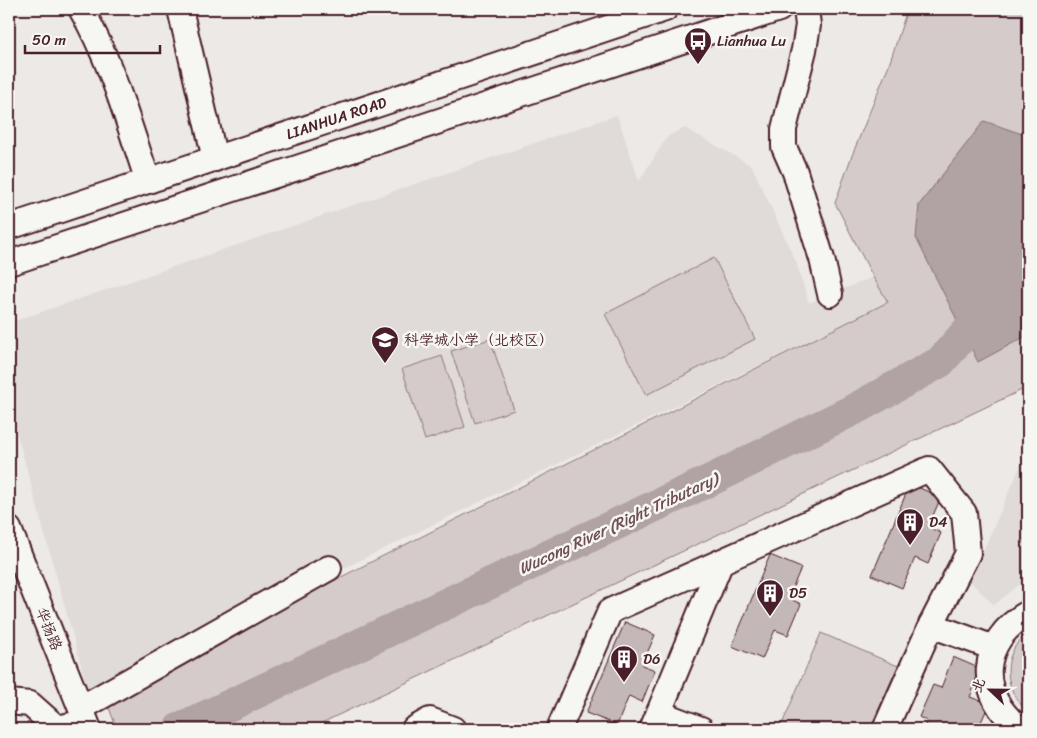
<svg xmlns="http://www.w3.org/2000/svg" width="1037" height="738" font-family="Sriracha,'LXGW WenKai TC',sans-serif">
	<rect width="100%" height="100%" fill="#ece9e6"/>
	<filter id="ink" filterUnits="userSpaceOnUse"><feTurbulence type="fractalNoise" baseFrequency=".02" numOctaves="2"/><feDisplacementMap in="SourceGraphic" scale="10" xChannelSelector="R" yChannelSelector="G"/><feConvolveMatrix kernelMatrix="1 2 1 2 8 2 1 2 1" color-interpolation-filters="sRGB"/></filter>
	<g filter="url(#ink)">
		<path fill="#e0dad8" d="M617 115 639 181 668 136 685 128 752 166 796 262 809 303 873 277 889 302 332 574 88 690 9 405V323Z
			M1028 449V582L1020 584 994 605 970 581Z"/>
		<path fill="#d4cbca" stroke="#8f757a" d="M905 9H1028V387L309 729H117L109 708 121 693 198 649 888 302 873 277 835 203 851 158 890 62 906 13Z
			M714 258 755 339 646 395 605 314Z
			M490 339 514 410 475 423 451 351Z
			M442 356 465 427 425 440 402 369Z
			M821 633 898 666 870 729H780Z
			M1028 633V712C1003 691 1000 653 1028 633Z"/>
		<path fill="#b1a2a3" stroke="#886e73" d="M984 121 1028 136V335L978 362 916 238 919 205Z"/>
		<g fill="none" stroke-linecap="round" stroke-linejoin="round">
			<path stroke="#b1a2a3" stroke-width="32" d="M179 729 717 477 853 410 940 362 1006 287 1028 277"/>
		</g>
		<path fill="#c4b7b7" stroke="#4a1f2b" d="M910 484 941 497 928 527 941 533 928 564 915 558 902 588 872 575Z
			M770 555 801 568 788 598 801 604 788 635 775 630 762 659 732 646Z
			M625 622 655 635 642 665 655 670 642 702 629 696 617 725 586 713Z
			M953 657 981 669 970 697 989 704 978 729H923L927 721 919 717 933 685 941 688Z"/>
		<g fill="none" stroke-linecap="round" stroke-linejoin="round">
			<g stroke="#4a1f2b" stroke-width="28">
				<g id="minor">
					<path d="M81 9C112 62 128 123 148 181"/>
					<path d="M180 9 215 159"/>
					<path d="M806 9 808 25 804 50 784 129V147L795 172 822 259 830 294"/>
					<path id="s1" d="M9 227 665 9"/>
					<path d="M9 263 779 9"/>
					<path d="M9 529 89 729"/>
					<path d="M931 625 994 648"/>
					<path d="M9 702 30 704 57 728 86 722"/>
					<path d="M81 708 329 568"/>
					<path d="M659 713 701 729"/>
					<path d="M414 729 430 720 453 729"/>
					<path d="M559 729 610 611 929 469 964 513 968 553 931 625 885 729"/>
					<path d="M652 729 721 562"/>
					<path d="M1021 729C975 695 979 641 1028 613"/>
				</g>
			</g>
			<use href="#minor" stroke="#f6f6f2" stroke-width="24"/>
		</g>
	</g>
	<defs>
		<g id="bus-pin" transform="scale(1.4375)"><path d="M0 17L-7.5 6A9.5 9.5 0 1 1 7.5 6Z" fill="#4a1f2b" stroke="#f6f6f2"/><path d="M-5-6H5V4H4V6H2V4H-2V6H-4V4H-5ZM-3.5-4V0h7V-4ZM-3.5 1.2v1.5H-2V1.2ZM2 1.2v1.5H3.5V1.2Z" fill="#fff"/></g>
		<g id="school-pin" transform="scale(1.4375)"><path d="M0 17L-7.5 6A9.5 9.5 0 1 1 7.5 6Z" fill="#4a1f2b" stroke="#f6f6f2"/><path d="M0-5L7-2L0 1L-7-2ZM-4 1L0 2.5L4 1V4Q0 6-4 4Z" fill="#fff"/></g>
		<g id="building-pin" transform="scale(1.4375)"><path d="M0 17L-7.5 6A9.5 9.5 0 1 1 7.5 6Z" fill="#4a1f2b" stroke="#f6f6f2"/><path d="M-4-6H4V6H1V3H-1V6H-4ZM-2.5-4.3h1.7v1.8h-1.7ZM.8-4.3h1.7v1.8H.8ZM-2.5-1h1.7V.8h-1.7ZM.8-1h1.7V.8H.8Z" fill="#fff"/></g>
	</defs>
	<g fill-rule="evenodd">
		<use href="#bus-pin" x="698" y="41"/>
		<use href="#school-pin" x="385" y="340"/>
		<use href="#building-pin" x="910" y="522"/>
		<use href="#building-pin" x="770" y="593"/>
		<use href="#building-pin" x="624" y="659"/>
	</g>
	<g text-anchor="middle" stroke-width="5" stroke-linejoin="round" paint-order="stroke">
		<g font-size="15" fill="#4a1f2b" stroke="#f6f6f2" text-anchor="start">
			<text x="717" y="46">Lianhua Lu</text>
			<text x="404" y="345">科学城小学（北校区）</text>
			<text x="929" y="527">D4</text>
			<text x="789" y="598">D5</text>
			<text x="643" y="664">D6</text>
		</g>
		<g font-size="15" fill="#4a1f2b" stroke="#f6f6f2">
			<text dy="5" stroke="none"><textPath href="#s1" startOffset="345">LIANHUA ROAD</textPath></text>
			<text transform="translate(49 629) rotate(68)" y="5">华扬路</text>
		</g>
		<g font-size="16" font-style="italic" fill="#6e4d55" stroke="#f6f6f2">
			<text transform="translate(618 523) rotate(-25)" y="6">Wucong River (Right Tributary)</text>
		</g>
	</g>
	<rect width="1037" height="738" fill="none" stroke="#f6f6f2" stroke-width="30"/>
	<rect x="15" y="15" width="1007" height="708" fill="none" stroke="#4a1f2b" stroke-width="2" filter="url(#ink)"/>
	<g transform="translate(990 690) rotate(292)" stroke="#f6f6f2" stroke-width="4" paint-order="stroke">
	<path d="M0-4L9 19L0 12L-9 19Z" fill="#4a1f2b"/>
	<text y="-8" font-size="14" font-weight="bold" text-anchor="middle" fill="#4a1f2b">北</text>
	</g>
	<path d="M25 45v8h135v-8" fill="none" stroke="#4a1f2b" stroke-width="2.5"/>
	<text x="32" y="45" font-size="15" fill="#4a1f2b" stroke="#f6f6f2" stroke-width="4" paint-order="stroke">50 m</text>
</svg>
